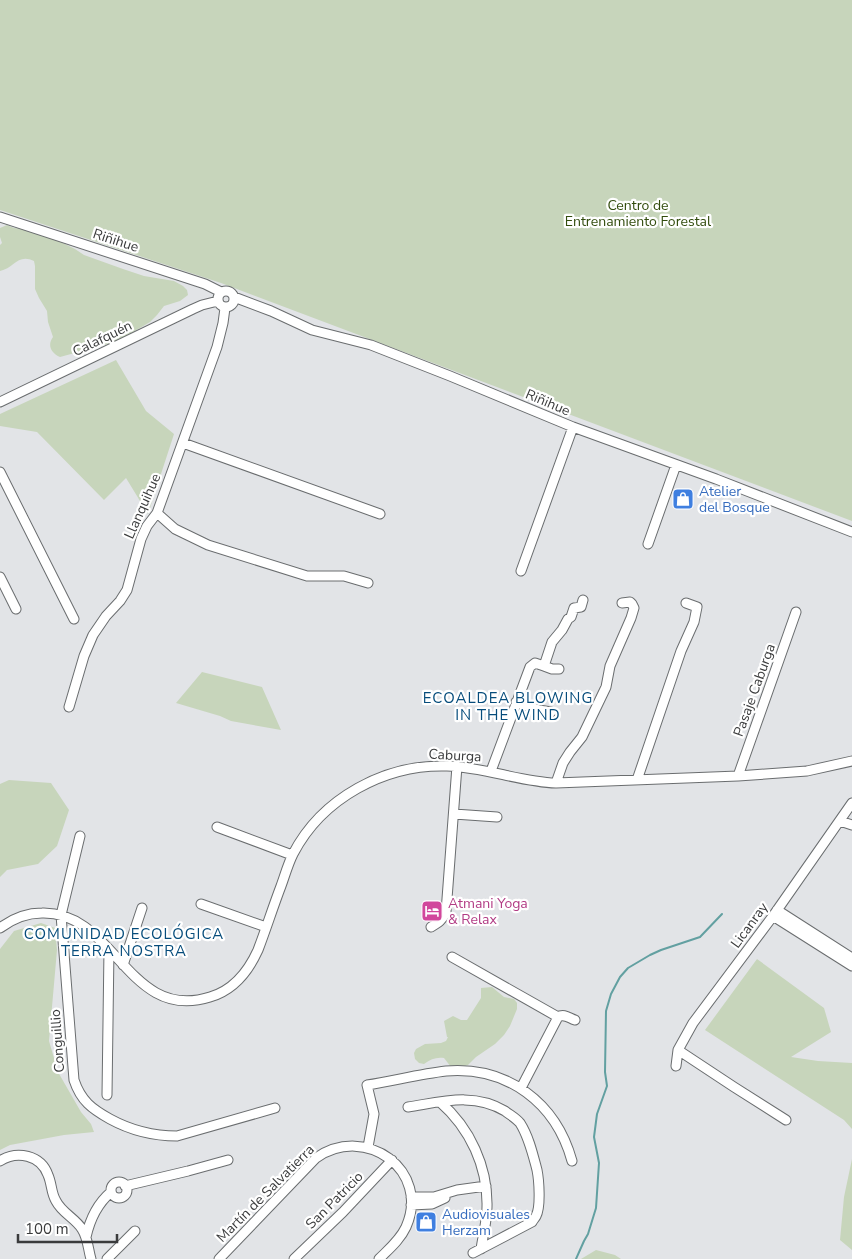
<svg xmlns="http://www.w3.org/2000/svg" width="852" height="1259" font-family="'Nunito Sans',sans-serif">
	<rect width="100%" height="100%" fill="#e2e4e7"/>
	<path fill="#c7d5bb" d="M0 0H852V521L221 283 0 210Z
		M7 225 14 228 25 229 51 237 75 249 84 255 123 269 144 276 174 281 183 286 187 290 188 295 180 301 164 306 157 315 150 322 128 335 114 342 83 352 71 354 60 357C51 353 47 345 53 337L48 322 47 311 39 298 35 289V266L34 261C18 253 14 268 0 271V245L2 243 0 237V228Z
		M116 360 146 411 174 434 148 514 126 478 104 500 37 432 0 426V414Z
		M202 672 262 687 281 730 231 721 220 716 176 703Z
		M9 780 51 783 69 810 57 846 38 864 7 870 0 877V784Z
		M41 923 55 928 57 950 49 1041 58 1072 81 1112 91 1124 94 1132 64 1135 10 1145 0 1150V949L14 931Z
		M757 959 824 1008 831 1032 791 1057 818 1061 852 1063V1129L844 1120 705 1030Z
		M492 987 504 997 514 999 517 1003V1009L510 1026 504 1035 495 1044 476 1057 468 1065 462 1067H451L444 1058C436 1057 431 1059 424 1064L419 1063 415 1059 414 1053 416 1049 425 1044 441 1043 446 1041 448 1037H447L444 1021 453 1016 461 1020H467L481 998V988Z
		M852 1159V1250L840 1240 844 1197Z
		M596 1250 615 1255 621 1259H581Z"/>
	<g fill="none" stroke-linecap="round" stroke-linejoin="round">
		<path stroke="#62a0a1" stroke-width="2" d="M576 1259 584 1241 588 1234 596 1208 599 1163 594 1137 597 1114 607 1086 605 1072 606 1011 611 994 620 977 628 968 650 955 661 950 700 937 722 914"/>
		<g stroke="#6a6d6f" stroke-width="11">
			<path id="minor" d="M0 217 205 284 221 292
				M218 299a8 8 0 1 1 16 0a8 8 0 1 1-16 0Z
				M234 297 271 311 312 330 371 345 450 376 573 427 716 479 852 532
				M0 402 193 309 202 305 218 301
				M183 443 380 514
				M0 472 74 619
				M157 513 175 529 208 545 307 576H344L368 583
				M648 544 676 465
				M521 571 573 427
				M0 577 16 609
				M544 666 552 669H559
				M516 702 539 710 551 712
				M69 707 84 656 93 635 106 616 120 601 127 590 141 539 147 526 157 513 217 347 223 323 225 308
				M491 771 530 667 535 663 544 666 552 642 562 630 568 619 571 617 574 608 581 607 583 600
				M738 776 796 612
				M637 780 681 651 694 622 697 607 686 603
				M556 783 563 763 570 752 582 737 606 687 610 666 631 618 634 608 632 604 630 602 622 603
				M454 814 497 817
				M840 821 852 825
				M217 827 292 855
				M80 836 61 915 74 1080C81 1101 92 1109 110 1119 132 1131 153 1136 177 1136L275 1108
				M201 904 266 927
				M777 910 852 958
				M773 916 852 966
				M431 927C438 923 443 920 446 912L457 766
				M0 928C12 919 27 913 42 913 115 911 128 1023 210 997 234 990 248 972 258 950 266 929 273 907 281 886 285 875 288 864 293 854 322 798 385 764 447 766 485 767 520 782 556 783L738 776 807 771 852 761
				M452 957 558 1017
				M123 965 142 908
				M678 1050 734 1087 786 1120
				M676 1066 678 1050 693 1023 773 916 852 803
				M521 1088 558 1017C564 1013 569 1018 575 1020
				M107 1095 109 949
				M440 1102C470 1128 488 1167 487 1207 487 1221 483 1235 481 1249
				M408 1107C441 1102 474 1092 505 1111 510 1115 516 1118 520 1123 529 1137 533 1155 537 1170 539 1180 541 1207 536 1216 535 1218 533 1220 532 1222L473 1253
				M368 1147 374 1114 367 1085C393 1081 420 1074 446 1071 508 1066 556 1103 572 1161
				M0 1161C17 1150 41 1155 48 1175 52 1184 51 1193 56 1201 62 1213 75 1218 82 1229 88 1238 88 1249 91 1259
				M111 1190a8 8 0 1 1 16 0a8 8 0 1 1-16 0Z
				M125 1186 188 1171 228 1160
				M411 1197H434L457 1190 486 1186
				M411 1205 432 1204 445 1198
				M86 1237C90 1219 97 1204 111 1192
				M107 1259 135 1231
				M219 1259 316 1158C366 1123 431 1171 406 1227 400 1240 389 1249 379 1259
				M294 1259 343 1212 392 1160"/>
		</g>
		<use href="#minor" stroke="#fff" stroke-width="9"/>
	</g>
	<defs>
		<g id="shop-square" transform="scale(1.125)"><rect x="-9" y="-9" width="18" height="18" rx="4" fill="#3f7fe0" stroke="#fff"/><path d="M-5-2.5h2.3a2.7 3.5 0 0 1 5.4 0H5L5.5 6h-11ZM-1.5-2.5h3a1.5 2.3 0 0 0-3 0Z" fill="#fff"/></g>
		<g id="hotel-square" transform="scale(1.125)"><rect x="-9" y="-9" width="18" height="18" rx="4" fill="#d1479c" stroke="#fff"/><path d="M-6-4.5h1.5V1H6V5H4.5V3h-9V5H-6ZM-4 0a1.8 1.8 0 1 1 3.6 0ZM.5 0V-2.5h3Q6-2.5 6 0Z" fill="#fff"/></g>
	</defs>
	<g fill-rule="evenodd">
		<use href="#shop-square" x="683" y="499"/>
		<use href="#hotel-square" x="432" y="911"/>
		<use href="#shop-square" x="426" y="1222"/>
	</g>
	<g text-anchor="middle" stroke-width="4.5" stroke-linejoin="round" paint-order="stroke">
		<g font-size="14" fill="#324c0d" stroke="#fff">
			<text x="638" y="210">Centro de<tspan x="638" dy="16">Entrenamiento Forestal</tspan></text>
		</g>
		<g font-size="14" fill="#3a3b3c" stroke="#fff">
			<text transform="translate(116 240) rotate(18)" y="5">Riñihue</text>
			<text transform="translate(102 338) rotate(-26)" y="5">Calafquén</text>
			<text transform="translate(548 402) rotate(23)" y="5">Riñihue</text>
			<text transform="translate(142 506) rotate(-66)" y="5">Llanquihue</text>
			<text transform="translate(754 690) rotate(-70)" y="5">Pasaje Caburga</text>
			<text transform="translate(455 755) rotate(3)" y="5">Caburga</text>
			<text transform="translate(749 925) rotate(-54)" y="5">Licanray</text>
			<text transform="translate(57 1041) rotate(-94)" y="5">Conguillio</text>
			<text transform="translate(265 1193) rotate(-45)" y="5">Martín de Salvatierra</text>
			<text transform="translate(334 1200) rotate(-45)" y="5">San Patricio</text>
		</g>
		<g font-size="14" fill="#366cbe" stroke="#fff" text-anchor="start">
			<text x="699" y="496">Atelier<tspan x="699" dy="16">del Bosque</tspan></text>
			<text x="442" y="1219">Audiovisuales<tspan x="442" dy="16">Herzam</tspan></text>
		</g>
		<g font-size="14" fill="#b23c85" stroke="#fff" text-anchor="start">
			<text x="448" y="908">Atmani Yoga<tspan x="448" dy="16">&amp; Relax</tspan></text>
		</g>
		<g font-size="15" letter-spacing="1" fill="#064c7b" stroke="#fff">
			<text x="508" y="703">ECOALDEA BLOWING<tspan x="508" dy="17">IN THE WIND</tspan></text>
			<text x="124" y="939">COMUNIDAD ECOLÓGICA<tspan x="124" dy="17">TERRA NOSTRA</tspan></text>
		</g>
	</g>
	<path d="M18 1234v8h99v-8" fill="none" stroke="#3a3b3c" stroke-width="2.5"/>
	<text x="25" y="1234" font-size="15" fill="#3a3b3c" stroke="#ffffff" stroke-width="4" paint-order="stroke">100 m</text>
</svg>
